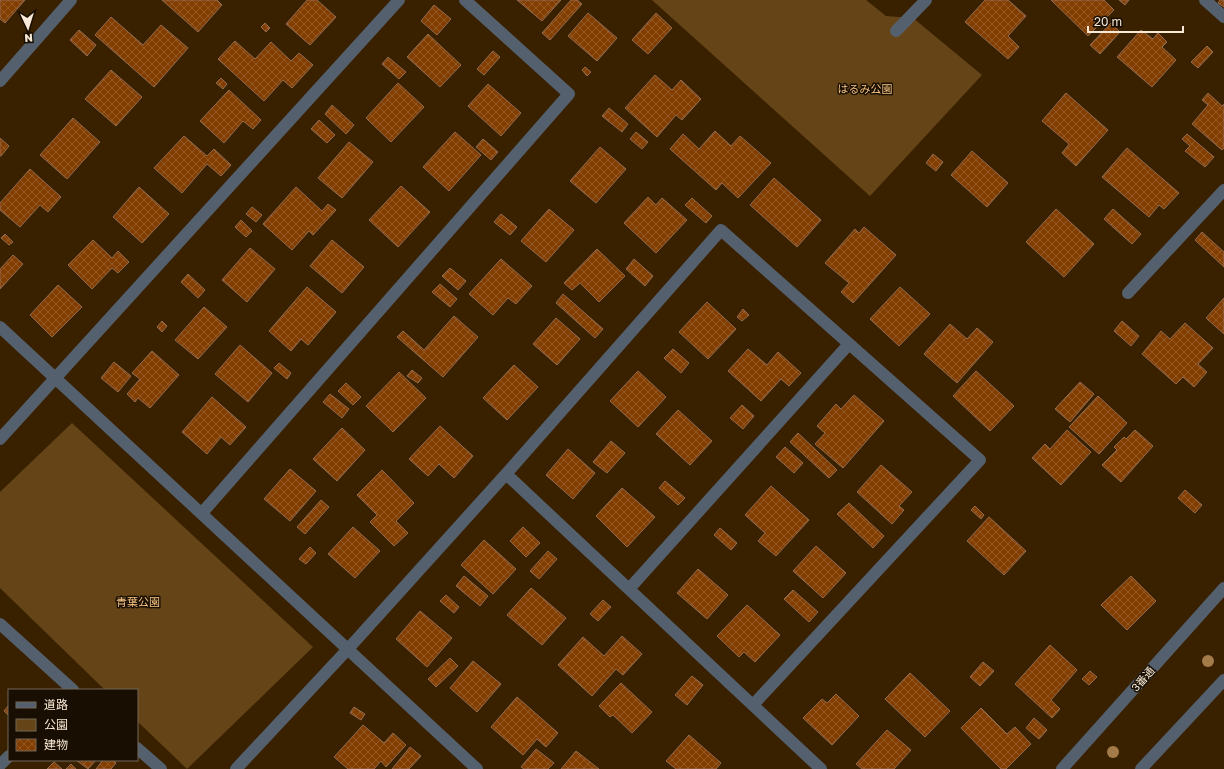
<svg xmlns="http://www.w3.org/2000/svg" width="1224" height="769" font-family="'Golos Text','Noto Sans JP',sans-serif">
	<defs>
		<pattern id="building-cross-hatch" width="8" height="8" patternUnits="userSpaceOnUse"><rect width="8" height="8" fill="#823d00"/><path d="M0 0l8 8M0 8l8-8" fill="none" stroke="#945924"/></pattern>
	</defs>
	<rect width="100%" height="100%" fill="#392100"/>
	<path fill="#654518" d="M652 0H866L886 16 913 18 982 75 870 196Z
		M72 423 313 647 187 769 137 721V690H105L0 588V492Z"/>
	<path fill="url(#building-cross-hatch)" stroke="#926b53" d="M0 0H25L5 23 0 19Z
		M162 0H217L222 5 198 32Z
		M307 0H317L336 17 310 45 286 24Z
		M517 0H561L542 21Z
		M571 0H577L582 4 550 40 542 33Z
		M985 0H1008L1026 16 1008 36 1019 47 1008 59 965 22Z
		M1051 0H1104L1114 10 1088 36Z
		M1119 0H1129L1125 5Z
		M1220 0H1224V7L1218 3Z
		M434 5 451 19 437 35 421 21Z
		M588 13 617 38 597 61 568 36Z
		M656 13 672 28 648 54 632 40Z
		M111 17 143 45 161 25 188 48 154 87 95 35Z
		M265 23 270 28 266 32 261 27Z
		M1111 23 1120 32 1100 54 1090 45Z
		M79 30 96 45 87 56 70 40Z
		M1141 30 1153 39 1158 33 1167 42 1162 47 1176 60 1152 87 1117 57Z
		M428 34 461 65 440 87 407 57Z
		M235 41 255 59 271 42 291 61 299 53 313 65 292 88 283 80 264 101 218 59Z
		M1207 46 1213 52 1198 68 1191 62Z
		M493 51 500 57 484 75 477 69Z
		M388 57 406 72 399 79 382 64Z
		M585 67 591 72 587 76 582 70Z
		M111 70 142 97 116 126 85 99Z
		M655 75 672 90 681 80 701 99 682 120 676 115 657 137 625 108Z
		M221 78 227 84 223 89 216 83Z
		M398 83 424 107 391 142 366 118Z
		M488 84 521 113 501 136 468 106Z
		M229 90 261 120 253 129 243 121 224 143 200 121Z
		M1066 93 1108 130 1076 166 1062 153 1069 144 1042 121Z
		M1208 93 1222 106 1224 104V148L1222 150 1192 124 1208 105 1202 100Z
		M332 105 354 125 346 134 325 114Z
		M609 108 628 124 622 132 602 116Z
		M73 118 100 142 67 179 40 155Z
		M319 120 335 135 327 143 311 129Z
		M715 131 731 146 740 136 771 163 738 198 722 183 716 190 670 149 683 134 699 149Z
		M455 132 481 155 449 191 423 167Z
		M636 132 648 142 642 149 630 139Z
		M1187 134 1214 157 1205 167 1185 151 1190 146 1182 139Z
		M184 136 207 156 214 149 231 165 221 176 207 164 182 193 154 168Z
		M0 138 9 146 1 156H0Z
		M483 139 498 152 491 160 476 147Z
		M349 142 373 162 342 198 318 178Z
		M600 147 626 169 596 203 570 181Z
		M1127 148 1179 193 1164 209 1159 205 1149 217 1102 177Z
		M972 151 1008 183 987 207 951 175Z
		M933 154 943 162 936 171 926 163Z
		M30 169 61 197 48 212 40 205 20 227 0 210V203Z
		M774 178 821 220 797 247 750 205Z
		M401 186 430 212 398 247 369 220Z
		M139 187 169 214 142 243 113 217Z
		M296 187 322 211 328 204 336 210 313 235 309 231 292 250 263 224Z
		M648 197 656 205 662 198 687 220 656 253 624 223Z
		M692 198 712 216 706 223 685 205Z
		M252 207 262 215 256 222 246 214Z
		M549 209 574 230 546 262 521 241Z
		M1056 209 1094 244 1064 277 1026 242Z
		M1113 209 1141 234 1132 244 1104 219Z
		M501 214 517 227 510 235 494 222Z
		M241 220 252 231 246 237 235 227Z
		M864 227 896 255 853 303 841 292 849 283 825 263 855 229 859 233Z
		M1202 232 1224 252V267L1195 240Z
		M5 234 13 242 9 245 1 238Z
		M93 240 112 258 118 251 129 262 118 273 112 268 92 289 68 265Z
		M332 240 364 267 342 293 310 266Z
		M250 248 275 269 247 302 222 280Z
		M597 249 625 276 599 302 580 283 572 290 564 283Z
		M13 255 23 264 0 289V269Z
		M501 259 532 286 516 304 508 298 493 315 469 294Z
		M634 259 653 276 645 286 626 269Z
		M450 268 466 281 458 290 442 276Z
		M188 274 205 290 198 298 181 282Z
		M440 284 457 299 450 307 432 292Z
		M58 285 82 307 52 337 30 315Z
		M307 287 336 312 308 345 301 339 291 351 269 331Z
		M900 287 930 314 899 346 870 319Z
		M563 294 603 329 595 338 556 303Z
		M1224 298V334L1206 318Z
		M707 302 736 329 708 359 679 332Z
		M204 307 227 327 198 359 175 340Z
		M743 309 749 315 742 321 737 317Z
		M454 316 478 337 443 377 397 337 403 331 424 350Z
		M556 318 580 339 557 365 533 344Z
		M162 321 167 326 162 332 157 327Z
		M1122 321 1139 336 1131 346 1114 331Z
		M1185 323 1213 348 1198 364 1207 372 1194 387 1183 377 1176 384 1142 354 1161 331 1170 339Z
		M950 324 967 339 977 328 993 342 957 383 924 354Z
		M240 345 272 373 248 402 215 374Z
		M673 349 689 363 681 373 664 358Z
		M748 349 767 365 778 352 801 373 789 386 781 379 761 401 728 371Z
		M152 351 179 375 150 408 138 398 135 402 127 394 140 379 132 373Z
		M114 362 131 376 118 392 101 378Z
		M279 363 291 373 287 379 274 368Z
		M514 365 538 387 507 420 483 398Z
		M412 370 422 378 418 383 407 376Z
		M638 371 666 397 638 427 610 401Z
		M976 371 1014 406 990 431 953 396Z
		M399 372 426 398 393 432 366 406Z
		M1080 382 1094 394 1070 422 1055 409Z
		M346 383 361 397 353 405 338 391Z
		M330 394 349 409 342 418 323 402Z
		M854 395 884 421 843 468 815 444 825 433 817 426 836 404 841 409Z
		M1098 396 1127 423 1099 454 1069 427Z
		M212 397 246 427 230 445 221 437 207 454 182 432Z
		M742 405 754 416 743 429 730 418Z
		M678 410 712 441 690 465 656 434Z
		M440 426 473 456 454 478 439 464 428 476 409 459Z
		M342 428 365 450 337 481 313 459Z
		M1067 430 1091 452 1061 485 1032 458 1045 444 1050 449Z
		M1135 430 1153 446 1121 482 1102 465 1117 450 1114 447 1124 437 1126 439Z
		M798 433 837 470 829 478 790 442Z
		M611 441 625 453 607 473 593 462Z
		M785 447 803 463 794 473 776 457Z
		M568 449 595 473 573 499 546 475Z
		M881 465 912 492 899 506 904 510 892 524 857 492Z
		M290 469 316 491 290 521 264 499Z
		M382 470 414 503 396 521 408 533 394 546 370 522 377 515 357 495Z
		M665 481 685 498 678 505 659 488Z
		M771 486 809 520 776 556 758 541 765 533 745 515Z
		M622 488 655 517 627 547 596 516Z
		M1185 490 1202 505 1195 513 1178 498Z
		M321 500 329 507 305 534 297 527Z
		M849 503 884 536 873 548 837 514Z
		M975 506 984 515 981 519 971 510Z
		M989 517 1026 551 1004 575 967 541Z
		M353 527 380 551 355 578 328 554Z
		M523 527 540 543 526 557 510 541Z
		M720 528 737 543 731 550 714 535Z
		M484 540 516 569 493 594 461 565Z
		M816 546 846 573 823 598 793 571Z
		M310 547 316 553 306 564 299 559Z
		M548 551 557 559 539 579 530 571Z
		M698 569 728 595 707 619 677 593Z
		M464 576 488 596 480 606 456 586Z
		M1131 576 1156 601 1127 630 1101 605Z
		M531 588 566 618 542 645 507 615Z
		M793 590 818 612 809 622 784 599Z
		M446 595 459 607 454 613 440 601Z
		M603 600 611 607 598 621 590 614Z
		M747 605 780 635 755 662 744 652 739 657 717 636Z
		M420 611 452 638 427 667 396 639Z
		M622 636 642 654 623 675 616 669 592 696 558 665 583 637 604 656Z
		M1050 645 1077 670 1051 700 1060 709 1052 718 1015 684Z
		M450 658 458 666 436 687 428 679Z
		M473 661 501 684 477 712 450 688Z
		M983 662 994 671 980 686 970 677Z
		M1090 671 1097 677 1089 685 1082 679Z
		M910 673 950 711 925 737 885 699Z
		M692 676 703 685 687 705 675 695Z
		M621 683 652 712 632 733 613 715 610 717 599 706Z
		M836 694 859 716 832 745 803 718 822 699 827 703Z
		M517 697 558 733 546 747 537 739 523 755 491 727Z
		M9 705V716L4 711Z
		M354 707 365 714 361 720 350 713Z
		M981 708 1007 734 1015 727 1031 744 1006 769H1001L961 728Z
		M1034 718 1047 730 1039 739 1026 728Z
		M363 725 384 743 393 733 406 745 386 767 381 761 374 769H348L334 757Z
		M887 730 911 750 894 769H862L856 764Z
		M689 735 721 763 716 769H676L666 761Z
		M410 747 421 756 409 769H392Z
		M536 749 554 763 548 769H524L521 767Z
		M576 751 599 769H561Z
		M76 760H96L88 769Z
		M103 760H113L116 763 111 769H96Z
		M54 762 62 769H47Z
		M71 764 76 769H66Z"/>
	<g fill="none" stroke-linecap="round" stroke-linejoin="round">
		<path stroke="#54606e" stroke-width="12" d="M1205 0 1224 17
			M896 31 926 0
			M0 81 71 0
			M1128 293 1224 190
			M0 327 477 769
			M0 439 399 0
			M506 474 821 769
			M202 513 569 94 465 0
			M629 589 849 344
			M0 624 73 690
			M137 748 161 769
			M0 765 9 756
			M236 769 348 649 506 474 721 230 980 460 753 705
			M1062 769 1224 588
			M1141 769 1224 680"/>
	</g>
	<g fill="#a37b48">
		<circle cx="1208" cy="661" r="6"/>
		<circle cx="1113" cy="752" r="6"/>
	</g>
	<g text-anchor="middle" stroke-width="3" stroke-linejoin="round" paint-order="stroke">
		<g font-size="11" fill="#f9c583" stroke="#180e02">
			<text x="865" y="93">はるみ公園</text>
			<text x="138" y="606">青葉公園</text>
		</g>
		<g font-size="11" fill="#f9e9d6" stroke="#180e02">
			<text transform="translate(1143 679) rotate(-48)" y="4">3番通</text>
		</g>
	</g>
	<rect x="8" y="689" width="130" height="72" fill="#180e02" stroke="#726657"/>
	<rect x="16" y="702" width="20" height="6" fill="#54606e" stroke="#726657"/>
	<text x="44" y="709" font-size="12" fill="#f9e9d6">道路</text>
	<rect x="16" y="719" width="20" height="12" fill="#654518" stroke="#726657"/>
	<text x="44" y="729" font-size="12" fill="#f9e9d6">公園</text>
	<rect x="16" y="739" width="20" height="12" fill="url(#building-cross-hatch)" stroke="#726657"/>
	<text x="44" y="749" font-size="12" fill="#f9e9d6">建物</text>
	<g transform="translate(28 28) rotate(176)" stroke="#180e02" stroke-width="3" paint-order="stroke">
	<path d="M0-3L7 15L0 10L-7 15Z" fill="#f9e9d6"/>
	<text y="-6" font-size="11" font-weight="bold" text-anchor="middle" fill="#f9e9d6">N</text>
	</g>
	<path d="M1088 26v6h95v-6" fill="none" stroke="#f9e9d6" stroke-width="2"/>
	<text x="1094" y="26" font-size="12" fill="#f9e9d6" stroke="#180e02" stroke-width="3" paint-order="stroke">20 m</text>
</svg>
